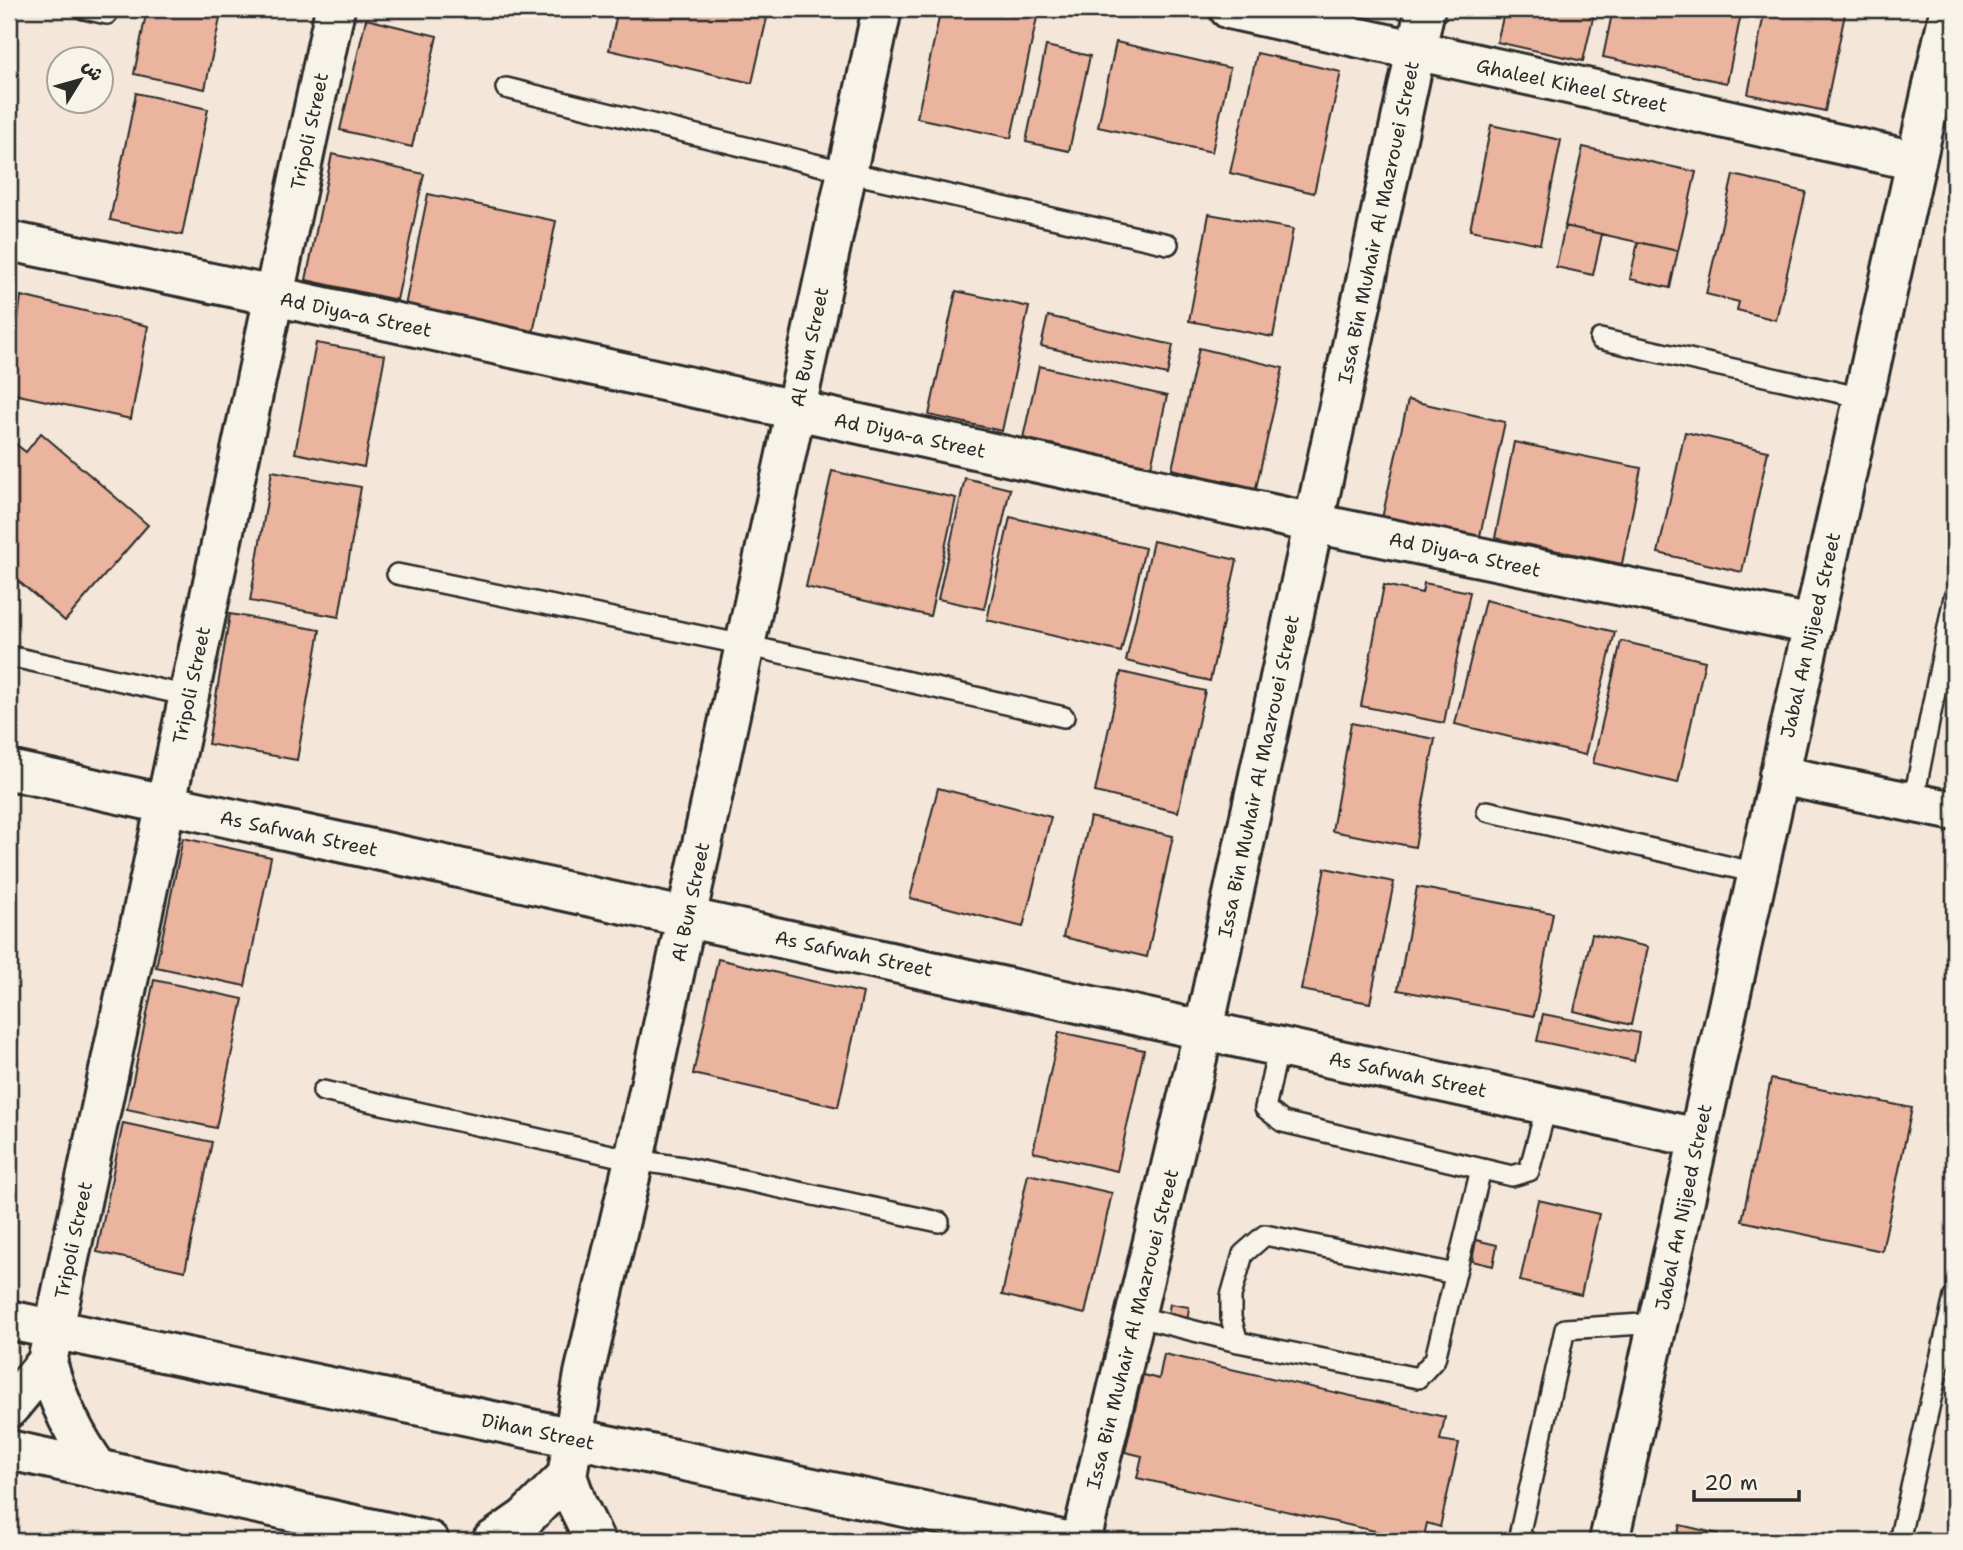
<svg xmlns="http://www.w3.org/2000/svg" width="1963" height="1550" font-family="'Shantell Sans','Playpen Sans Arabic',sans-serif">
	<rect width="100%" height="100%" fill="#f4e6d9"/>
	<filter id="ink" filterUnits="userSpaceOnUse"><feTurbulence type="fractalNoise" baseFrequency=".0143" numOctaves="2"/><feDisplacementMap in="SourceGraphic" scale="14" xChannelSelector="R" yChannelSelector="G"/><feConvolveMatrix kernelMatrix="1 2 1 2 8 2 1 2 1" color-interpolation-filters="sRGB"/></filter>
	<g filter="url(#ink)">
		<path fill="#eab49e" stroke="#2b2b2b" stroke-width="2" d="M147 9H222L205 89 134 74Z
			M618 9H769L752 83 609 50Z
			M941 9H1018L1038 13 1011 138 917 118Z
			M1505 9H1595L1583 61 1497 42Z
			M1613 9H1742L1727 83 1603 57Z
			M1765 9H1846L1825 111 1748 94Z
			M366 19 437 36 412 147 340 130Z
			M1116 42 1230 68 1212 152 1098 127Z
			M1046 46 1090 56 1069 151 1026 142Z
			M1257 53 1341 72 1314 193 1230 173Z
			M136 93 208 109 182 235 110 220Z
			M1491 125 1561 140 1540 244 1470 230Z
			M1583 147 1696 172 1678 251 1565 226Z
			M332 154 424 174 397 300 306 280Z
			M1733 175 1806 192 1776 320 1737 310 1739 302 1706 294Z
			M428 194 556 221 533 333 405 306Z
			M1209 214 1293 229 1273 337 1189 321Z
			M1565 226 1602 234 1593 275 1556 267Z
			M1638 242 1678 251 1670 288 1630 279Z
			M956 291 1029 307 1002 431 929 415Z
			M21 296 148 326 131 419 9 393Z
			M1048 316 1173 345 1167 375 1041 346Z
			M316 343 385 355 364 467 295 453Z
			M1199 348 1283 368 1256 488 1172 469Z
			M1039 366 1167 396 1151 467 1023 438Z
			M1408 400 1505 422 1478 545 1381 523Z
			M1685 432 1768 451 1742 572 1658 553Z
			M41 433 148 525 65 621 9 573V439L26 452Z
			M1514 442 1641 468 1622 564 1495 538Z
			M272 471 361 487 339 617 250 601Z
			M832 471 956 498 930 616 806 587Z
			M965 478 1010 489 984 609 938 599Z
			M1010 517 1145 548 1121 652 987 620Z
			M1153 541 1237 560 1210 681 1126 661Z
			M1424 583 1470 592 1444 723 1361 706 1384 585 1422 593Z
			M1485 600 1615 632 1585 755 1455 724Z
			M230 614 320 630 297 760 208 744Z
			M1621 641 1705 661 1678 783 1593 763Z
			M1121 672 1205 691 1178 812 1095 792Z
			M1351 723 1435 739 1415 847 1332 831Z
			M938 788 1051 817 1023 927 910 898Z
			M1090 817 1173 836 1147 957 1063 937Z
			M183 838 271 857 245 986 156 967Z
			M1325 868 1394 882 1370 1003 1301 990Z
			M1417 887 1553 913 1534 1016 1398 990Z
			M1592 934 1648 947 1631 1025 1574 1011Z
			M718 959 863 993 838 1107 693 1074Z
			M154 980 243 999 216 1128 127 1109Z
			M1543 1014 1639 1033 1634 1061 1537 1041Z
			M1059 1032 1144 1050 1117 1171 1033 1152Z
			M1771 1079 1912 1108 1882 1251 1742 1221Z
			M123 1123 212 1142 185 1271 97 1252Z
			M1028 1174 1112 1193 1085 1314 1002 1295Z
			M1538 1200 1599 1214 1581 1295 1520 1281Z
			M1476 1240 1497 1245 1493 1266 1472 1261Z
			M1170 1304 1189 1307 1187 1323 1167 1320Z
			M1164 1354 1445 1417 1440 1440 1459 1443 1440 1527 1427 1523 1423 1541H1420L1137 1478 1142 1456 1125 1452 1143 1375 1159 1379Z
			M1680 1525 1749 1541H1676Z"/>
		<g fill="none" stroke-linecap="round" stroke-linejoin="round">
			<g stroke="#2b2b2b" stroke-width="24">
				<path id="service" d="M84 9 107 14
					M506 88 847 172 1168 244
					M1600 339 1863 398
					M397 574 745 645 1064 717
					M9 656 189 696
					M1913 803 1954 597
					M1487 811 1757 873
					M1279 1046 1265 1108 1283 1122 1512 1176 1529 1171 1547 1105
					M323 1091 634 1160 683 1167 939 1222
					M1455 1274 1265 1235 1243 1254 1231 1296V1318L1238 1342 1418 1378 1435 1359 1481 1169
					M1135 1316 1238 1342
					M1526 1541 1519 1536 1565 1329 1657 1323
					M1899 1541 1954 1297"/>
			</g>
			<g stroke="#2b2b2b" stroke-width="44">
				<path id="minor" d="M1229 9 1916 161
					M9 241 274 296 1313 523 1813 625
					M9 770 1698 1138
					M1779 775 1954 811
					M9 1320 1067 1541
					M47 1362C58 1402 74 1436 99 1470
					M9 1408 47 1362 335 9
					M567 1476 577 1504 595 1541
					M492 1541 525 1518 567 1476 584 1374 634 1160 882 9
					M1081 1541 1204 1029 1425 9
					M1609 1541 1950 9"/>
			</g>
			<g stroke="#2b2b2b" stroke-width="44">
				<path id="tertiary" d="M9 1450 429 1541"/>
			</g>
			<use href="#service" stroke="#f7f3e8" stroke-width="19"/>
			<use href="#minor" stroke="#f7f3e8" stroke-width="38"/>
			<use href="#tertiary" stroke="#f7f3e8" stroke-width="38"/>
		</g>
	</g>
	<g text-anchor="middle" stroke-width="5" stroke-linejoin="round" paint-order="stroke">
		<g font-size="19" fill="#2b2b2b" stroke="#f7f3e8">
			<text transform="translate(1572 85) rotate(12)" y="7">Ghaleel Kiheel Street</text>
			<text transform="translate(309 131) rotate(-78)" y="7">Tripoli Street</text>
			<text transform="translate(1378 222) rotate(-78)" y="7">Issa Bin Muhair Al Mazrouei Street</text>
			<text transform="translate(356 314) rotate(12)" y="7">Ad Diya-a Street</text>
			<text transform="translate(809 347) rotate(-78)" y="7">Al Bun Street</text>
			<text transform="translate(910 435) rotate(12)" y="7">Ad Diya-a Street</text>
			<text transform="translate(1465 554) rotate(12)" y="7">Ad Diya-a Street</text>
			<text transform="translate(1810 635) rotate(-77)" y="7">Jabal An Nijeed Street</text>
			<text transform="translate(191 685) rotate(-78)" y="7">Tripoli Street</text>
			<text transform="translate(1258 776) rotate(-78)" y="7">Issa Bin Muhair Al Mazrouei Street</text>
			<text transform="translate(299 833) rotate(12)" y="7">As Safwah Street</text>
			<text transform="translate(690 902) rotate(-78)" y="7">Al Bun Street</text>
			<text transform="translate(854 953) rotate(12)" y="7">As Safwah Street</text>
			<text transform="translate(1408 1074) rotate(12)" y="7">As Safwah Street</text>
			<text transform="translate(1683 1207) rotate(-78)" y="7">Jabal An Nijeed Street</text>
			<text transform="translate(73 1240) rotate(-78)" y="7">Tripoli Street</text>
			<text transform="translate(1132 1329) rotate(-76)" y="7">Issa Bin Muhair Al Mazrouei Street</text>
			<text transform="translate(538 1431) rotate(12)" y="7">Dihan Street</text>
		</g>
	</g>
	<rect width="1963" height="1550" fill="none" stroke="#f7f3e8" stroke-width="35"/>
	<rect x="18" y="18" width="1928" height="1515" fill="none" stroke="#2b2b2b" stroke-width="2.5" filter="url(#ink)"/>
	<g transform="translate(80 80) rotate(53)"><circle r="33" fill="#f7f3e8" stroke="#a5a39c" stroke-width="2"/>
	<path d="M0-5L12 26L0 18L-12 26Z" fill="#2b2b2b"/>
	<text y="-10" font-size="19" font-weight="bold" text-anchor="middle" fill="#2b2b2b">ش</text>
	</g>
	<path d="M1694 1490v10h105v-10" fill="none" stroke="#2b2b2b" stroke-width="3.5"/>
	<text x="1704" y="1490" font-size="21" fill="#2b2b2b" stroke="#f7f3e8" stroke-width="5" paint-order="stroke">20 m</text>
</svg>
